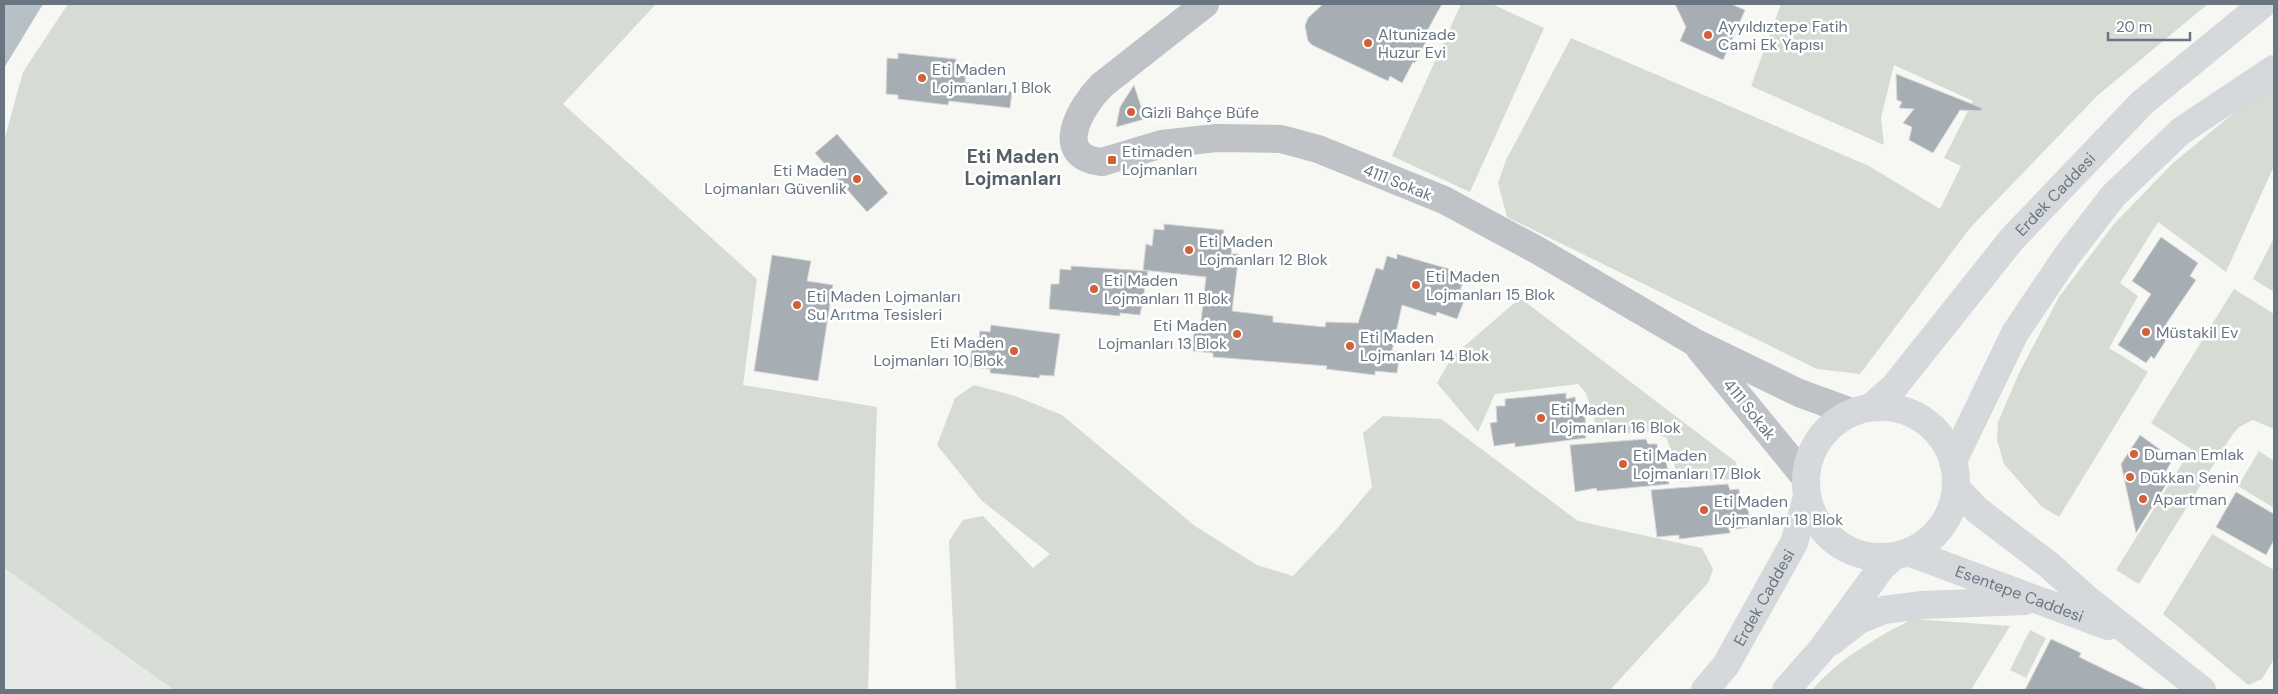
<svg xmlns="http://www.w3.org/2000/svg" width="2278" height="694" font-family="'DM Sans',sans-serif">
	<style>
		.built { fill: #e7e9e7 }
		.green { fill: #d6dbd4 }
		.water { fill: #b7c1c5 }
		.building { fill: #a6adb3; stroke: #d8d8d7 }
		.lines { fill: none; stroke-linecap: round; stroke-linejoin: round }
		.street { stroke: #bfc2c6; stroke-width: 28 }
		.secondary { stroke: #d5d9dc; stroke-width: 28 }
		.primary { stroke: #d5d9dc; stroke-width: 28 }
		.highway { stroke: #d5d9dc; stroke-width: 28 }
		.poi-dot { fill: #d26039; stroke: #fff; stroke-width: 2 }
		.labels { text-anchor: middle; stroke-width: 5; stroke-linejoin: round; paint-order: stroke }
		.poi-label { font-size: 16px; fill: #697682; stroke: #fff; text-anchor: start }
		.street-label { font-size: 16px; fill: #697682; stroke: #fff }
		.quarter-label { font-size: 19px; font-weight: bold; fill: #566068; stroke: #fff }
	</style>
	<rect width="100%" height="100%" fill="#f7f7f4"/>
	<path class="built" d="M4,568L174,690H4Z"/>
	<path class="green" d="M68,4H656L563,104L757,279L743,385L877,407L868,690H174L4,568V141L23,72Z
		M1461,4H1492L1544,28L1470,192L1392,156Z
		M1781,4H2208L2098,95L1970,228L1860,374L1817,369L1507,217L1498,183L1506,160L1571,38L1869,166L1940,209L1961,166L1944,158L1973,101L1894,65L1881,118L1884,145L1751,86Z
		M2274,80V166L2226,272L2158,222L2120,283L2138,296L2109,348L2148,372L2059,517L2042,507L2004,464L1997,440L1998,422L2019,373L2059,297L2114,224L2173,163Z
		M2274,238V292L2253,279Z
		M2234,289L2274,314V429L2253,420L2239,427L2232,435L2139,584L2116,570L2191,449L2151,423Z
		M1520,298L1736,462L1738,479L1679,482L1667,438L1650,432L1599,435L1586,393L1578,384L1495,394L1478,432L1437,383L1452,357Z
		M974,385L1015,396L1062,415L1195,526L1257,565L1293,576L1336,530L1372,487L1363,433L1383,416L1441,419L1578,521L1702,548L1713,569L1708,583L1610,690H956L949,541L963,520L983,516L1033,568L1050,554L982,501L937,445L955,398Z
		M2259,451L2274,461V508L2238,486Z
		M2212,534L2274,570V659L2262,679L2248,685L2163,614Z
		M1913,619L2010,626L1971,690H1812C1840,658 1875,638 1913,619Z
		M2030,630L2046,638L2026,678L2010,670Z"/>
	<path class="water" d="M4,4H43L4,68Z"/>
	<path class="building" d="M1323,4H1442L1427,31L1431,32L1415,63L1413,62L1402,83L1390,76L1388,81L1312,45L1308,41L1305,26L1308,18Z
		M1675,4H1731L1745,10L1723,60L1680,41L1686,27Z
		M898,53L956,59V66L967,67L965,82L1012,92L1010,108L949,101L948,105L898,99V95L886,94L887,58L898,59Z
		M1896,74L1982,108L1981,111L1960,110L1933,153L1909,140L1912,127L1903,123L1914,109L1899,108L1902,102L1897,100Z
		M1134,85L1145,119L1116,127L1120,107Z
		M837,134L888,193L867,212L815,153Z
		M1164,224L1224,230L1223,237L1233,238L1231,254H1239L1232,311L1273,316V322L1325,327L1326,322L1358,323L1376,268L1383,270L1387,256L1397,259V254L1456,271L1454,278L1464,280L1458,295L1465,298L1457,319L1437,312L1436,316L1402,305L1392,351L1400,352L1397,373L1375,371V375L1326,369L1327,366L1213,357V353L1193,351L1194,329L1200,330L1206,277L1143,270L1146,244L1152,246L1154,229L1164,230Z
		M2161,237L2198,263L2190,276L2196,280L2166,324L2170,327L2163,338L2166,340L2154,359L2151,356L2146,363L2118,345L2151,294L2132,281Z
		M772,255L811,261L807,281L833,285L818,381L754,371Z
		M1071,266L1148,271L1140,315L1120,313V316L1049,309L1051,284H1059L1060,269L1071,270Z
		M991,325L1060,334L1054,376L1040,375L1039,378L990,373V369L970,367L972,345L978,346L980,331L990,332Z
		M1566,393V399L1575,397L1577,414L1585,413L1586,438L1515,447V443L1494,446L1490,423L1497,422L1496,406H1505V399Z
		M2140,435L2173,459L2163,476L2169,480L2136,533L2121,464Z
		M1646,439L1648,444H1657L1660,459L1666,458L1669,484L1597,491L1596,488L1575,492L1570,445Z
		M1728,484L1730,490L1739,489L1740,505L1747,504L1751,527L1730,530V533L1679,539V535L1657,537L1651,490Z
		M2236,492L2274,514V540L2266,555L2216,527Z
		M2051,639L2081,653L2079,657L2147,690H2025Z"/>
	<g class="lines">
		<path class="street" d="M1205,4L1102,85C1080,107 1051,157 1102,162L1162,144L1216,138L1281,139L1318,149L1444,200L1537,250L1694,342L1799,393L1851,412
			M1700,349L1805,477"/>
		<g class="secondary">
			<path d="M1956,488L1977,510L2049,565L2087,599L2202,690"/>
			<path id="s1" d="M1908,552L2108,626"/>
			<path d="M1831,642L1859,620L1884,610L1922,605L2025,601"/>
		</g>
		<g class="primary">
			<path id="s2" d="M1705,690L1726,665L1794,543L1807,497"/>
			<path d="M1786,690L1822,649L1881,568L1894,556"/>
		</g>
		<g class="highway">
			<circle cx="1881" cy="482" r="75"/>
			<path id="s3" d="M1871,407L1894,387L2012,239L2142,103L2263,4"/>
			<path d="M1953,461L2015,333L2066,257L2113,196L2181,131L2274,69"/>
		</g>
	</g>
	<g class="poi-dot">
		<circle cx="1708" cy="35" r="5"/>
		<circle cx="1368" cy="43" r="5"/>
		<circle cx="922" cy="78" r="5"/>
		<circle cx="1131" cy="112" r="5"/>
		<rect x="1107" y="155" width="10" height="10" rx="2.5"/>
		<circle cx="857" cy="179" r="5"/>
		<circle cx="1189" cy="250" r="5"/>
		<circle cx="1416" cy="285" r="5"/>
		<circle cx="1094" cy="289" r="5"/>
		<circle cx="797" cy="305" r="5"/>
		<circle cx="2146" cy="332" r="5"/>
		<circle cx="1237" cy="334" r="5"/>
		<circle cx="1350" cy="346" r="5"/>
		<circle cx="1014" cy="351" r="5"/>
		<circle cx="1541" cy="418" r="5"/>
		<circle cx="2134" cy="454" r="5"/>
		<circle cx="1623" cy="464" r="5"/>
		<circle cx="2130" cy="477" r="5"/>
		<circle cx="2143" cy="499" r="5"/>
		<circle cx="1704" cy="510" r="5"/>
	</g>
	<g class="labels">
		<g class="poi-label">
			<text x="1718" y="32">Ayyıldıztepe Fatih<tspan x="1718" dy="18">Cami Ek Yapısı</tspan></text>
			<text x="1378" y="40">Altunizade<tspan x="1378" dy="18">Huzur Evi</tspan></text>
			<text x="932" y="75">Eti Maden<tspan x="932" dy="18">Lojmanları 1 Blok</tspan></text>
			<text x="1141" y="118">Gizli Bahçe Büfe</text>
			<text x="1122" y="157">Etimaden<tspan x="1122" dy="18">Lojmanları</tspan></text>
			<text x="847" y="176" text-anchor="end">Eti Maden<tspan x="847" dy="18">Lojmanları Güvenlik</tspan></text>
			<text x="1199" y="247">Eti Maden<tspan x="1199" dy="18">Lojmanları 12 Blok</tspan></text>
			<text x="1426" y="282">Eti Maden<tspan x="1426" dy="18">Lojmanları 15 Blok</tspan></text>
			<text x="1104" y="286">Eti Maden<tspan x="1104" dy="18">Lojmanları 11 Blok</tspan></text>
			<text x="807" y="302">Eti Maden Lojmanları<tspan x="807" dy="18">Su Arıtma Tesisleri</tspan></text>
			<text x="1227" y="331" text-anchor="end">Eti Maden<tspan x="1227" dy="18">Lojmanları 13 Blok</tspan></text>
			<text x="2156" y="338">Müstakil Ev</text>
			<text x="1360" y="343">Eti Maden<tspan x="1360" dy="18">Lojmanları 14 Blok</tspan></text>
			<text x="1004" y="348" text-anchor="end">Eti Maden<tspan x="1004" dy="18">Lojmanları 10 Blok</tspan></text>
			<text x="1551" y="415">Eti Maden<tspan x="1551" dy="18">Lojmanları 16 Blok</tspan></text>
			<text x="2144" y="460">Duman Emlak</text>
			<text x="1633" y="461">Eti Maden<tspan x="1633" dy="18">Lojmanları 17 Blok</tspan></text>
			<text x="2140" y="483">Dükkan Senin</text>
			<text x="2153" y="505">Apartman</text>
			<text x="1714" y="507">Eti Maden<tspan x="1714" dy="18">Lojmanları 18 Blok</tspan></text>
		</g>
		<g class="street-label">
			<text transform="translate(1398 182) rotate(22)" y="6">4111 Sokak</text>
			<text dy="6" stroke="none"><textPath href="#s3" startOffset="282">Erdek Caddesi</textPath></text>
			<text transform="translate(1750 409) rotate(51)" y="6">4111 Sokak</text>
			<text dy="6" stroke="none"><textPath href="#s1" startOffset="119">Esentepe Caddesi</textPath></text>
			<text dy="6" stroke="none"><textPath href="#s2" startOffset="110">Erdek Caddesi</textPath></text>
		</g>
		<g class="quarter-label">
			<text x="1013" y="163">Eti Maden<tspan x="1013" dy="22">Lojmanları</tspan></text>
		</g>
	</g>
	<rect width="2278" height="694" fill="none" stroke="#697682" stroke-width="10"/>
	<path d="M2108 32v8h82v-8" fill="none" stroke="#697682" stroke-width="2.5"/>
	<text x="2116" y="32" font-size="15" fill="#697682" stroke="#ffffff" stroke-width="4" paint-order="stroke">20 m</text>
</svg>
